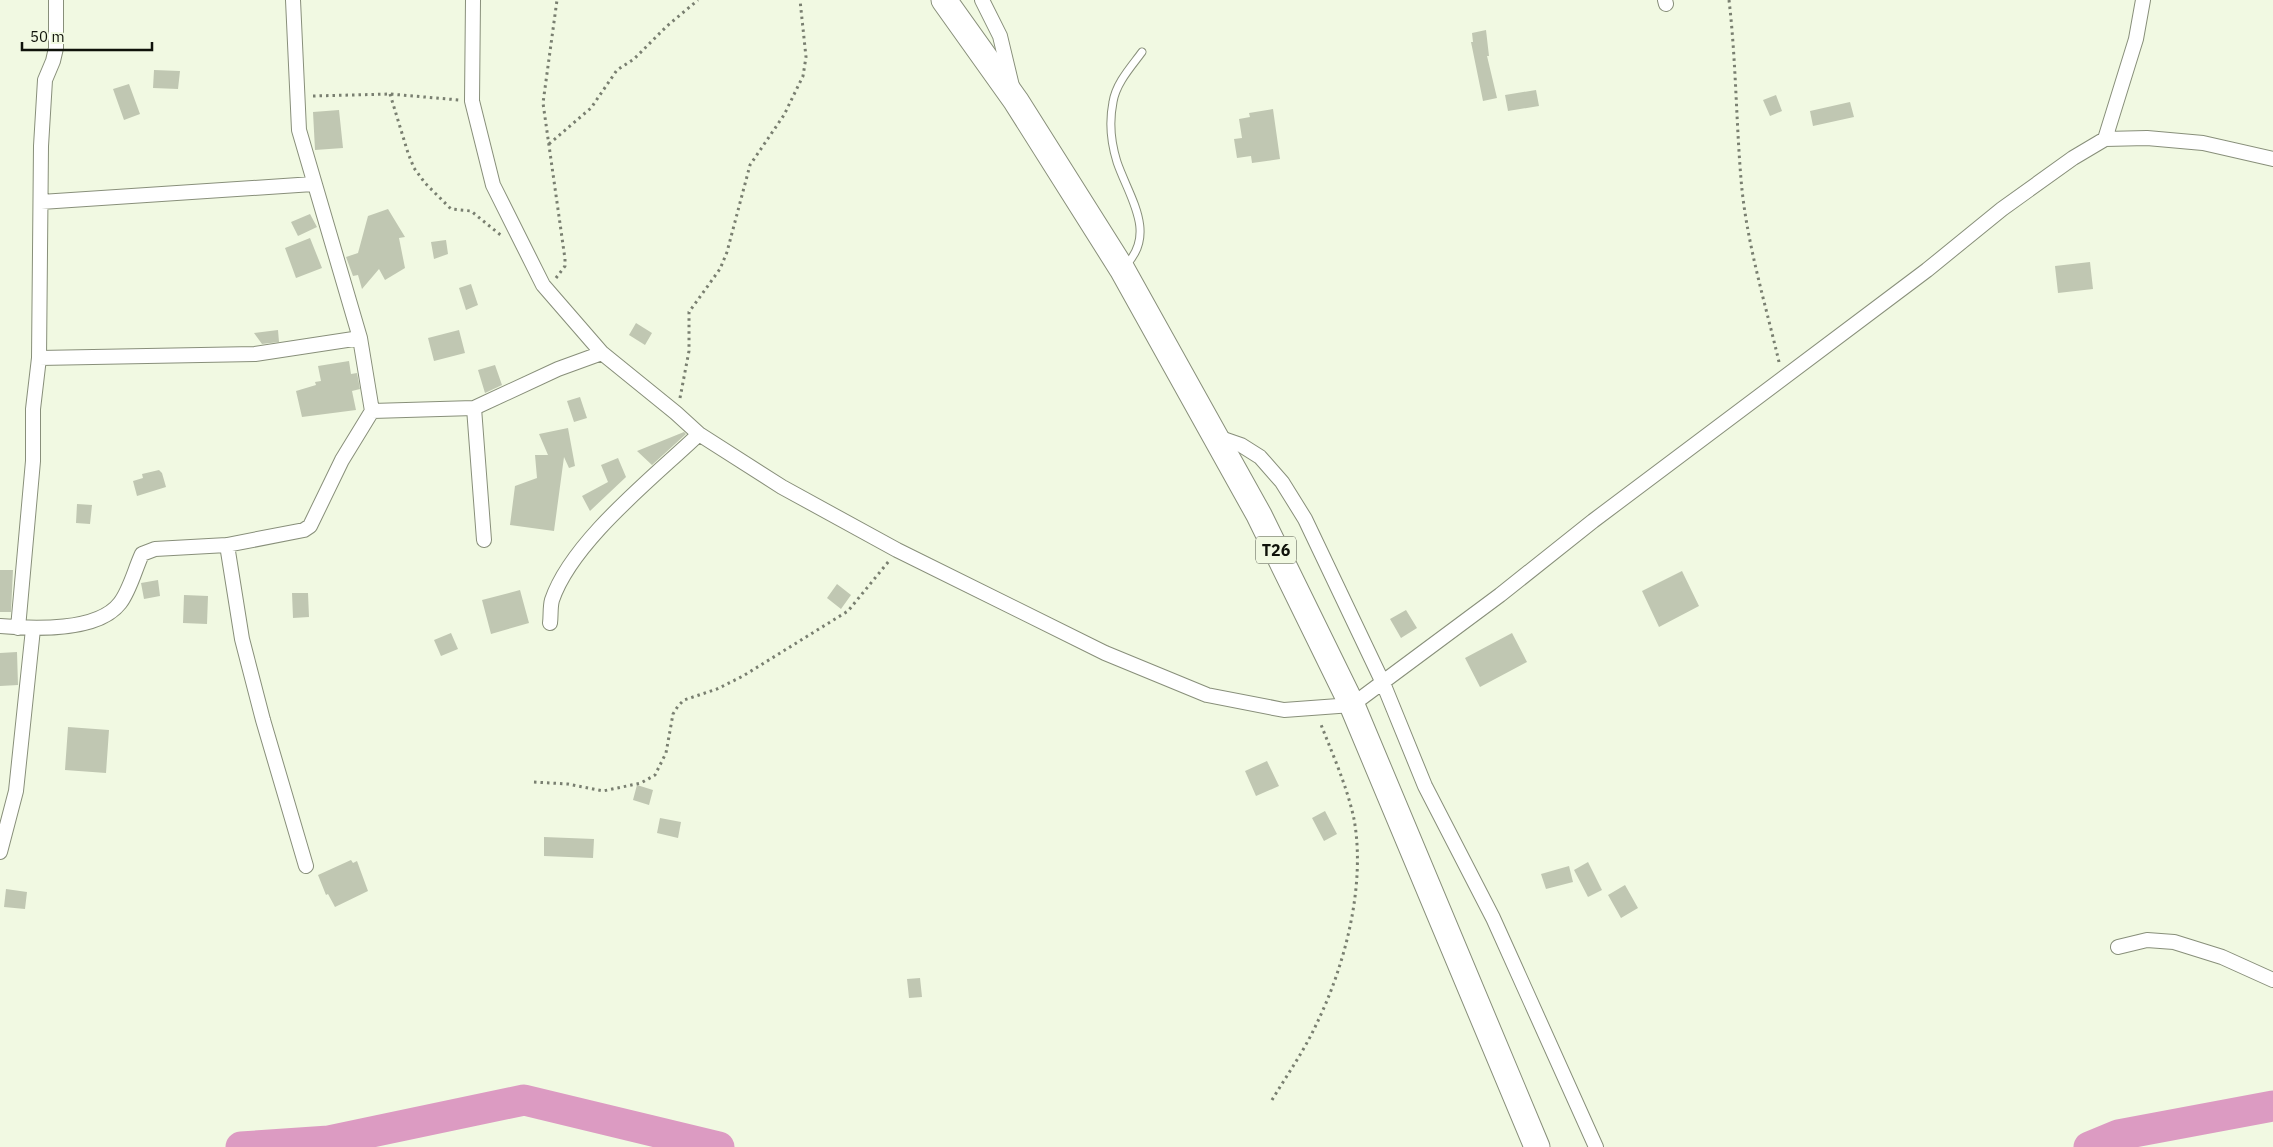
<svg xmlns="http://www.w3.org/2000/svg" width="2273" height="1147" font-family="'IBM Plex Sans',sans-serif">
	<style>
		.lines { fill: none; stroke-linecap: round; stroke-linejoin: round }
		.river { stroke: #dc9bc2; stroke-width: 31 }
		.building { fill: #c0c7b2 }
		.lane-casing { stroke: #888f7a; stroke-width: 9 }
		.street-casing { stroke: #888f7a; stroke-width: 16 }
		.highway-casing { stroke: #888f7a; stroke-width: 27 }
		.path { stroke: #797f70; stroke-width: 3; stroke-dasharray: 2.5 4; stroke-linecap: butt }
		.lane { stroke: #fff; stroke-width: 7 }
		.street { stroke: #fff; stroke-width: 14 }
		.highway { stroke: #fff; stroke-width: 25 }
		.labels { text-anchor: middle; stroke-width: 4; stroke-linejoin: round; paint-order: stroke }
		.shield { fill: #f1f9e2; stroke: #53574b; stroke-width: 1 }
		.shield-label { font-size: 16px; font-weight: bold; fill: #0f120a }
	</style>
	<rect width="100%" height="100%" fill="#f1f9e2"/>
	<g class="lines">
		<path class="river" d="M241,1147L329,1141L524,1100L719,1147
			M2089,1147L2118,1135L2273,1106"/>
	</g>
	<path class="building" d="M1486,30L1489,56H1487L1497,98L1483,101L1471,42H1473L1472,33Z
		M154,70L180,71L178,89L153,88Z
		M129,84L140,114L124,120L113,89Z
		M1536,90L1539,106L1508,111L1505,95Z
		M1776,95L1782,111L1770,116L1763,100Z
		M1850,102L1854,117L1813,126L1810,111Z
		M1273,109L1280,159L1252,163L1251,156L1237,158L1234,139L1242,138L1239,119L1250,117L1249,113Z
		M339,110L343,148L315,150L313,112Z
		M388,209L405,237L399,238L405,268L385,280L379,269L362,289L358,275L353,276L346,257L358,253L368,216Z
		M310,214L317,227L298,236L291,222Z
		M310,238L322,268L296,278L285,248Z
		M446,240L448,254L434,259L431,242Z
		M2090,262L2093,289L2058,293L2055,266Z
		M471,284L478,305L466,310L459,288Z
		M636,323L652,333L645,345L629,335Z
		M278,330L279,342L262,344L254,333Z
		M459,330L465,353L434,361L428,338Z
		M349,361L351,374L357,373L360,389L352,391L356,410L302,417L296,391L316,385L315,382L321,381L318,366Z
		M495,365L502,385L485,393L478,370Z
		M580,397L587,418L574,422L567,401Z
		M568,428L575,466L569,468L564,457L554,531L510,525L515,486L537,478L535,455H548L539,434Z
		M684,432L686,434L652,465L637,451Z
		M618,458L626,477L590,511L582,496L608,482L601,465Z
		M159,470L162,473L166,487L137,496L133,481L143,478L142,474Z
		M77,504L92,505L90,524L76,523Z
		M0,570H13L11,612H0Z
		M1682,571L1699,606L1659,627L1642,591Z
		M158,580L160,596L144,599L141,583Z
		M837,584L851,595L841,609L827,598Z
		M520,590L529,623L491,634L482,600Z
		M292,593H308L309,617L293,618Z
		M184,595L208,596L207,624L183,623Z
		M1406,610L1417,628L1401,638L1390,619Z
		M451,633L458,649L441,656L434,640Z
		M1512,633L1527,662L1480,687L1465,658Z
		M17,652L18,685L0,686V653Z
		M68,727L109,730L106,773L65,770Z
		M1267,761L1279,786L1256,796L1245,771Z
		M637,785L653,790L649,805L633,800Z
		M1325,811L1337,834L1324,841L1312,818Z
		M660,818L681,822L678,838L657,833Z
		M544,837L594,839L593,858L544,856Z
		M351,860L353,863L357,861L368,891L335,907L328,894L326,895L318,875Z
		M1588,862L1602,890L1588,897L1574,870Z
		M1569,866L1573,882L1546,889L1541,874Z
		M1625,885L1638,908L1621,918L1608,895Z
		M6,889L27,892L25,909L4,907Z
		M920,978L922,997L909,998L907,979Z"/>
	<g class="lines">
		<g class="lane-casing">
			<path id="lane" d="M1126,265C1157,233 1129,197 1117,162C1111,143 1109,122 1113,102C1116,83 1131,67 1142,52"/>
		</g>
		<g class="street-casing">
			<path id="street" d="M473,0L472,101L493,185L543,285L602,353
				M982,0L1000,36L1012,86
				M1665,0L1666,4
				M2105,139L2136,39L2143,0
				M41,202L313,184
				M39,358L255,354L360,338
				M474,408L484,540
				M372,411L474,408L558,369L602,353L676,413L699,434L782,487L897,550L1105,653L1207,695L1284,710L1352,705L1500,595L1593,521L1927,270L2002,209L2073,158L2105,139L2147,138L2203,143L2273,159
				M1215,436L1241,445L1260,457L1282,482L1305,519L1383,683L1425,786L1493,918L1596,1147
				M227,545L242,639L263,720L306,866
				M550,623C551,616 550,607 552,600C572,541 654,477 699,434
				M0,626C32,629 98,632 120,603C130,590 135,569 142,554L155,549L227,545L304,530L310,526L342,460L372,411L360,338L299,130L293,0
				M18,628L33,461V409L39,358L41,146L45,80L53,61L56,48V0
				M0,852L16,791L33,629
				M2118,947L2147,940L2174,942L2222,957L2273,980"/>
		</g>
		<g class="highway-casing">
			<path id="highway" d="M944,0L1016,101L1122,269L1259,515L1352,705L1537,1147"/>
		</g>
		<path class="path" d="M1729,0C1736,60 1736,119 1741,179C1746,241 1765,302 1779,362
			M390,94L408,153L414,168L425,183L451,209L471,211L503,237
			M313,96L390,94L459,100
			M549,144L591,108L617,70L634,59L667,26L698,0
			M556,278L565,266V259L543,103L557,0
			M680,398L689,351V312L720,269L727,252L750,165L784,115L803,76L806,57L800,0
			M534,782L568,784L603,791L641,783L655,775L666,753L673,714L678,706L684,700L717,689L743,676L848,611L889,561
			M1272,1100C1287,1075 1304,1051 1316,1025C1345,966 1366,885 1354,819C1347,786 1332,753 1320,722"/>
		<use href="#lane" class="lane"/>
		<use href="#street" class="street"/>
		<use href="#highway" class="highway"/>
	</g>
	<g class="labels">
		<rect class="shield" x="1256" y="536.5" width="40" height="27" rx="4"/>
		<g class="shield-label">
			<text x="1276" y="556">T26</text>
		</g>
	</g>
	<path d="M22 42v8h130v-8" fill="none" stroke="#0f120a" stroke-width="2.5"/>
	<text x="30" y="42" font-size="15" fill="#0f120a" stroke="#f1f9e2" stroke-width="4" paint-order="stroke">50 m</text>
</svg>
